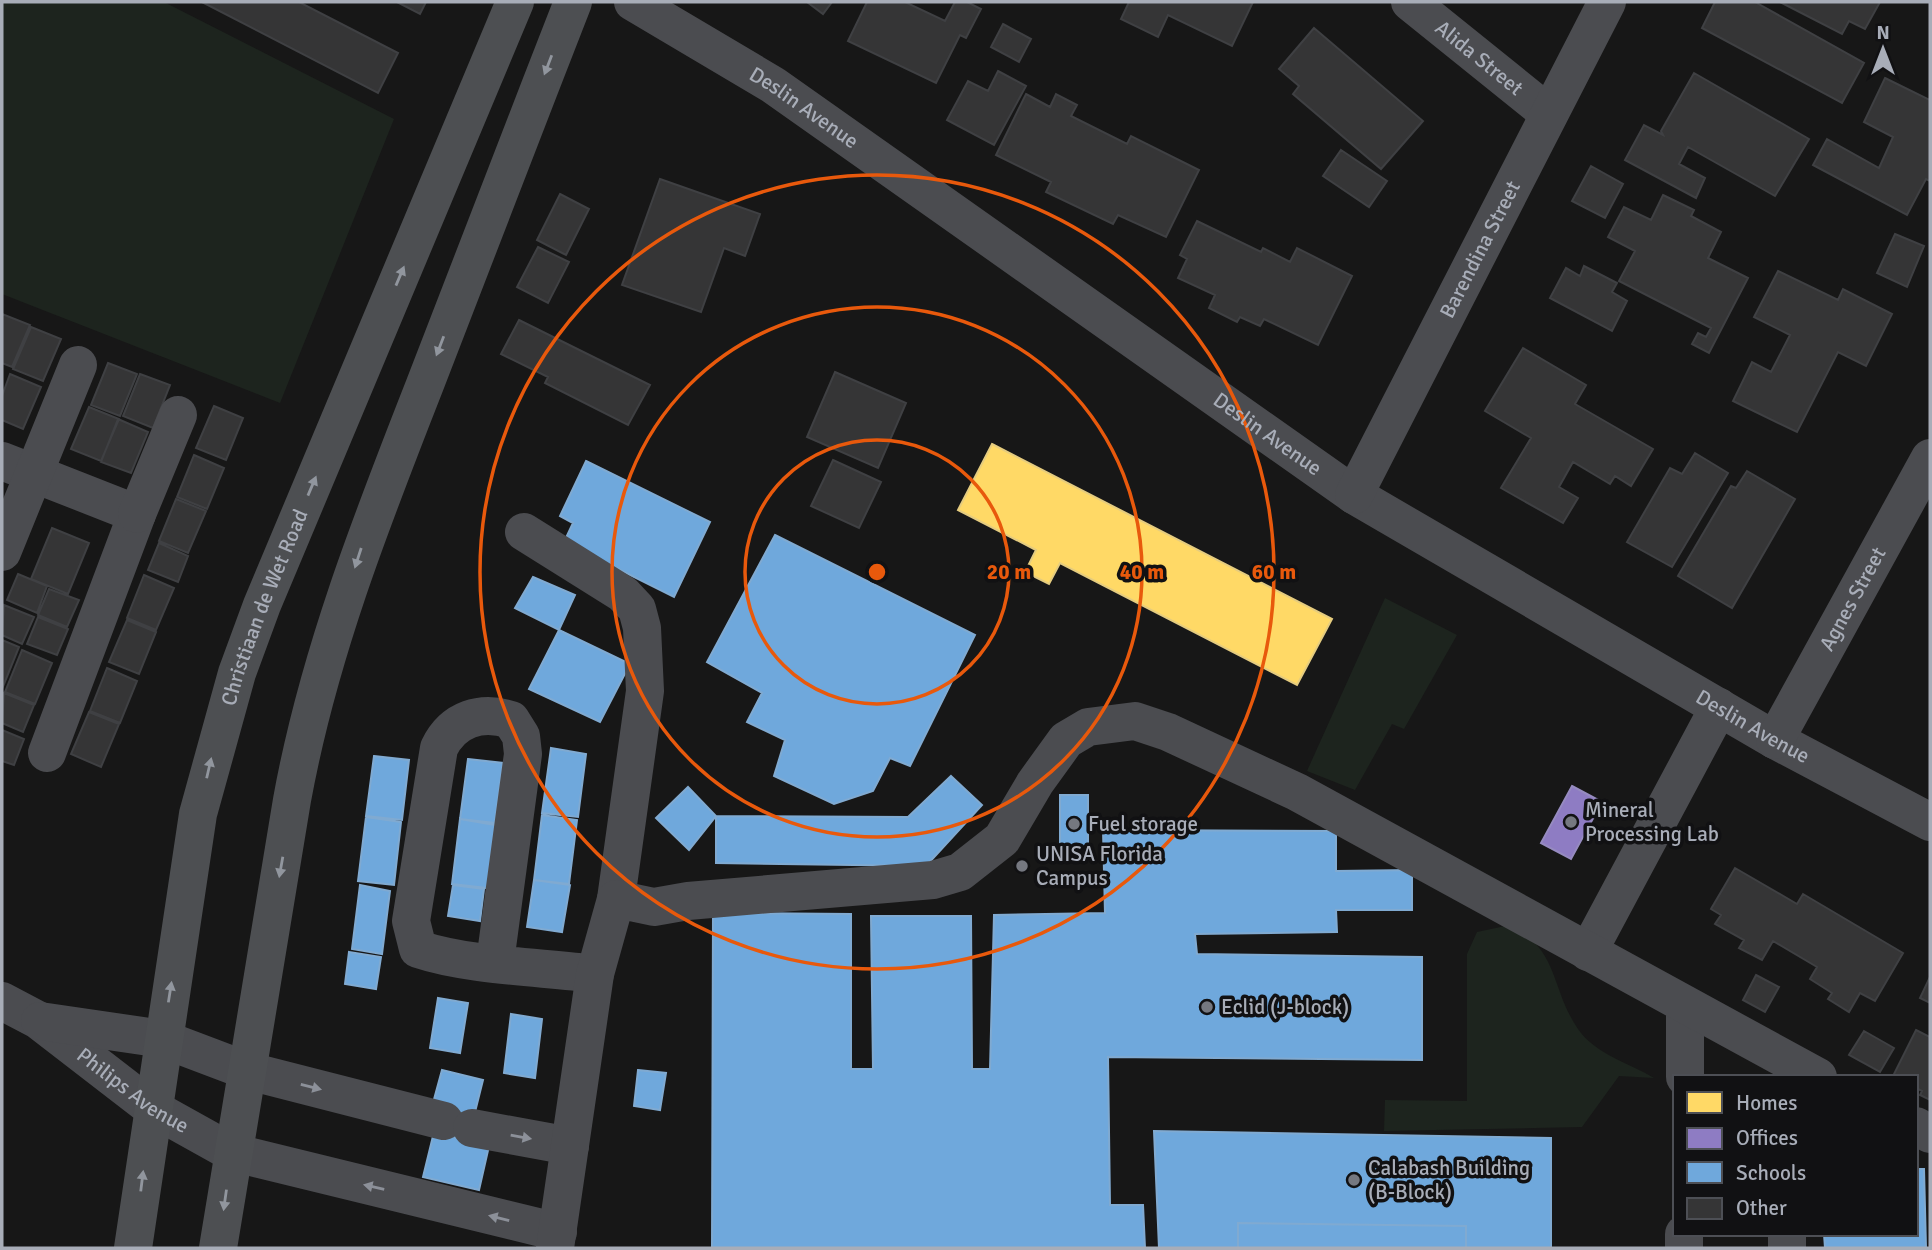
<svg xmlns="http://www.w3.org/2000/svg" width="1932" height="1250" font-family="Signika,sans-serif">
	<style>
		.green { fill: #1d241e }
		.homes { fill: #ffd966; stroke: #e5cc7f; stroke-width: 2 }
		.offices { fill: #8e7cc3; stroke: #968bc0; stroke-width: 2 }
		.schools { fill: #6fa8dc; stroke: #80aad1; stroke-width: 2 }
		.building { fill: #353536; stroke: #3f4043; stroke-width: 2 }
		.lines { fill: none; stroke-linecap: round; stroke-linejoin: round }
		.minor { stroke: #4b4c50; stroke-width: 38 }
		.major { stroke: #4d4f52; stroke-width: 38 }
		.oneway { fill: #91969e }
		.oneway2 { fill: #8c9099 }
		.ring { fill: none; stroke: #e8590c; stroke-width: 3.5 }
		.poi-dot { fill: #757880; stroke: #111113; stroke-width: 2.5 }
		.labels { text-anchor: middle; stroke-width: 7; stroke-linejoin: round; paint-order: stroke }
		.street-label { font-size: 21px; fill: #a8adb8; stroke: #111113 }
		.poi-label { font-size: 21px; fill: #a8adb8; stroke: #111113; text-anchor: start }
		.centre { fill: #e8590c; stroke: #111113; stroke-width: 3.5 }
		.ring-label { font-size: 21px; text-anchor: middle; font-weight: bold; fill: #e8590c; stroke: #111113; stroke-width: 7; stroke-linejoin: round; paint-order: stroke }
	</style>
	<rect width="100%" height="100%" fill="#171717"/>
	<path class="green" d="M2,2H164L394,119L280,403L2,294Z
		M1385,598L1457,635L1404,729L1392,724L1355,790L1307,771Z
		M1510,925C1560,950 1550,988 1578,1029C1595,1054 1629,1063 1654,1078L1619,1076L1582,1127L1384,1131L1385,1100L1467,1101V954L1477,932Z"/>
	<path class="homes" d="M992,444L1332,619L1297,685L1060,563L1049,584L1025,572L1036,550L958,510Z"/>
	<path class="offices" d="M1572,786L1602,802L1571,859L1541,843Z"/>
	<path class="schools" d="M586,461L710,522L674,597L564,542L573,523L560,516Z
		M775,535L975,635L910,766L890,758L873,791L834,804L774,776L785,740L747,722L762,693L707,662Z
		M533,577L575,595L559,630L515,608Z
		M559,630L630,664L600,722L529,689Z
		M551,748L586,754L578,817L542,813Z
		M374,756L409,760L402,820L366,816Z
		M468,759L503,763L495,823L460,819Z
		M951,776L982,805L926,866L716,863V816L908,817Z
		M688,787L716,816L689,850L656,818Z
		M1060,795H1088V852H1060Z
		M542,815L577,820L569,884L534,880Z
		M366,817L401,822L394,885L358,881Z
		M460,819L495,825L487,888L452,884Z
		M1103,830L1336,831V871L1412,870V910H1336L1337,932L1195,934L1197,954L1422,957V1060L1108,1057L1110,1205H1143L1145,1248H712L713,913L851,914V1069H873L871,916H971L972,1069H990L994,915L1105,913Z
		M534,880L570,885L562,932L527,927Z
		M360,885L390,891L382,954L352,949Z
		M453,885L484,889L480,921L448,916Z
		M349,952L381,957L376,989L345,984Z
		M438,998L468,1003L460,1053L430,1048Z
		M511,1014L542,1019L535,1078L504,1073Z
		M442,1070L483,1080L468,1140L440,1133L433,1103Z
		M638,1070L666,1073L660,1110L634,1106Z
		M1154,1131L1551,1138V1248H1466V1226L1238,1223V1248H1159Z
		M434,1132L489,1146L479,1190L423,1177Z
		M1916,1169H1924L1926,1248H1825L1824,1234H1916Z
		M1238,1223L1466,1226V1248H1238Z"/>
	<path class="building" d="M202,2H299L398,53L378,93Z
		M397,2H426L420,14Z
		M807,2H832L823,14Z
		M867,2H905L945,21L955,2H967L981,9L966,38L960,35L936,83L848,41Z
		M1129,2H1253L1232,46L1168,15L1158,37L1121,19Z
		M1715,2H1755L1864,63L1842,103L1702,28Z
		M1780,2H1880L1865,29L1849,21L1842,34Z
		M1003,24L1031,39L1019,62L991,47Z
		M1314,28L1423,121L1381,169L1293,94L1299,86L1279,69Z
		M998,71L1026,86L994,145L947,120L968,81L988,91Z
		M1694,73L1809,139L1775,196L1688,147L1679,164L1705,178L1696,198L1625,160L1644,125L1663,135L1661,131Z
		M1885,78L1930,100V181L1926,179L1907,215L1813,165L1827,139L1879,168L1893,137L1864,122Z
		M1026,94L1050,107L1056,94L1077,105L1071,116L1127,144L1131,136L1199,170L1166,237L1118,215L1113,224L1046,192L1051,182L996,155Z
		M1341,150L1387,181L1369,207L1323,176Z
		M1591,166L1623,184L1605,218L1572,201Z
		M660,179L760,214L745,256L724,248L701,312L622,285Z
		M560,194L589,209L566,255L537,240Z
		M1663,195L1694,210L1691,216L1721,232L1708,258L1748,278L1709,353L1692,344L1698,333L1706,337L1711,328L1619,281L1635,251L1608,237L1624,207L1651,220Z
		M1197,221L1261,252L1263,248L1290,262L1297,248L1352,276L1318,345L1264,319L1260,326L1240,317L1237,322L1209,308L1215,295L1178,278L1187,259L1180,255Z
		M1895,234L1924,246L1907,287L1877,273Z
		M538,247L569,262L548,303L517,287Z
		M1584,266L1617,283L1612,292L1627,301L1612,331L1550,298L1566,268L1580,276Z
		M1778,271L1838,300L1843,289L1892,314L1866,366L1838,352L1797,432L1733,401L1752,362L1771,372L1790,335L1754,317Z
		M2,314L30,325L12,367L2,363Z
		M519,320L650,385L628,425L545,383L548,377L501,354Z
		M31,327L61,339L43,381L13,369Z
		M1523,348L1586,385L1575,404L1653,449L1631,486L1615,476L1610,484L1573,462L1559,487L1578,498L1563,523L1501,488L1531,438L1485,411Z
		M108,363L137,374L120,416L91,405Z
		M835,372L906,403L878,468L807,437Z
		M10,374L41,387L23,429L2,420V396Z
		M140,374L170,385L153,428L123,416Z
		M214,406L243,418L226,460L196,448Z
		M89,407L119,419L101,461L71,449Z
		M118,419L148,432L131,473L101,462Z
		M1695,453L1728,473L1672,567L1627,542L1670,468L1682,474Z
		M194,455L224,468L207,509L177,497Z
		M833,460L881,482L859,528L811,506Z
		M1747,471L1795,499L1732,608L1678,576L1731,486L1736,488Z
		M176,499L206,511L188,553L159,541Z
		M52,528L89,543L68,594L31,579Z
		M159,543L188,556L178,582L148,570Z
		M18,574L47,586L37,613L7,600Z
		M144,575L174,588L156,630L127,618Z
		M49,589L79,600L67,627L38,615Z
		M4,605L34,617L22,644L2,635Z
		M38,617L68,629L57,655L27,644Z
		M127,620L156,632L139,674L109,662Z
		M2,640L19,647L2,689Z
		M22,650L52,663L35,704L5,692Z
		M107,668L137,681L120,723L90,711Z
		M4,693L34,705L23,732L2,723Z
		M89,712L119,724L101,767L71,754Z
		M2,730L24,739L14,765L2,761Z
		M1735,868L1797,904L1803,894L1903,953L1875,1001L1860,993L1849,1012L1828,999L1832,993L1810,979L1817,967L1773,941L1762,960L1739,948L1744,940L1715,924L1721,915L1711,909Z
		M1756,975L1779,987L1765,1012L1743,1000Z
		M1930,977V1003L1920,998Z
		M1916,1030L1930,1037V1100L1920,1095L1922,1091L1916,1088V1077L1893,1076Z
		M1864,1031L1894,1048L1880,1072L1849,1055Z"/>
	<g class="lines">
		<g class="minor">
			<path id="s1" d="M633,2L773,85L1354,495L1775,740L1930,822"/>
			<path id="s2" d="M1410,2L1549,114"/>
			<path d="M2,461L137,514L47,753"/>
			<path id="s3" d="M1354,495L1607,2"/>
			<path d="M137,514L178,415"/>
			<path d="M524,532L623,594L637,609L642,628L645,691L616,899"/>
			<path d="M2,552L78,365"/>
			<path id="s4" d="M1775,740L1930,458"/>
			<path d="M1588,952L1719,707"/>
			<path d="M495,962L523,754L521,736L511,720C481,710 453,719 439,748L411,921L418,949C469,966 541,967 595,974"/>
			<path id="s5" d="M2,1001L38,1020L152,1108L231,1152L558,1232"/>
			<path d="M40,1021L163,1039L245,1070L444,1121"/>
			<path d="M1685,1077V1005"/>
			<path d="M1916,1126L1930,1134"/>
			<path d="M472,1128L570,1146"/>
			<path d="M1787,1234V1248"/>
			<path d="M555,1248L595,974L616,899L654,907L688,901L933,880L960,872L1002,839L1035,783L1066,740L1088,727L1135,721L1168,732L1297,792L1818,1077"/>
			<path d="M1684,1248V1234"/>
		</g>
		<g class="major">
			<path id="s6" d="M133,1248L198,814L237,673L262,605L515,2"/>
			<path d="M218,1248L292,800C318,657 371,522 424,387C474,258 523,130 573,2"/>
		</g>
	</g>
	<defs><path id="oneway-solid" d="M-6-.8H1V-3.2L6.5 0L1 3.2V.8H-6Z" transform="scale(1.75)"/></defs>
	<g class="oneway">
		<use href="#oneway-solid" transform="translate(548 65) rotate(111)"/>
		<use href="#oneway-solid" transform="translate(400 276) rotate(-67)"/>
		<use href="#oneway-solid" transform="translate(440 346) rotate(111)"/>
		<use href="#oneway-solid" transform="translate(312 486) rotate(-67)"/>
		<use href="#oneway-solid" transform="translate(358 558) rotate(108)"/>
		<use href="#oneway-solid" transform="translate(209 768) rotate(-77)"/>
		<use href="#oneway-solid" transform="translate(281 867) rotate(100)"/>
		<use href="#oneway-solid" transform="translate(170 992) rotate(-81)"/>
		<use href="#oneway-solid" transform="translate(142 1181) rotate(-83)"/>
		<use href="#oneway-solid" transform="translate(225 1200) rotate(98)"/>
	</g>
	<g class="oneway2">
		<use href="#oneway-solid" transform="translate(311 1087) rotate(14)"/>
		<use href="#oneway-solid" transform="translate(521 1137) rotate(10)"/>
		<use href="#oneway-solid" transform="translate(374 1187) rotate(-167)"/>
		<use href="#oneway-solid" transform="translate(499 1218) rotate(-166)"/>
	</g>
	<g class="ring">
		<circle cx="877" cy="572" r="132"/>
		<circle cx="877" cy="572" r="265"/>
		<circle cx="877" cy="572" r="397"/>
	</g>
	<g class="poi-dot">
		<circle cx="1571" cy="822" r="7"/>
		<circle cx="1074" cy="824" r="7"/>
		<circle cx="1022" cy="866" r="7"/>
		<circle cx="1207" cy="1007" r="7"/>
		<circle cx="1354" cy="1180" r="7"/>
	</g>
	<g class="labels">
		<g class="street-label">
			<text dy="7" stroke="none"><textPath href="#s2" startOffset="89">Alida Street</textPath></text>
			<text dy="7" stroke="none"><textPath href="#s1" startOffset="201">Deslin Avenue</textPath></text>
			<text dy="7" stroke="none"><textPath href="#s3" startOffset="276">Barendina Street</textPath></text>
			<text dy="7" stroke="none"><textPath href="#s1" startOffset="768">Deslin Avenue</textPath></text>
			<text dy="7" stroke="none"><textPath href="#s4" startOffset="161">Agnes Street</textPath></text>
			<text dy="7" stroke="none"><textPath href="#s6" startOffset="656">Christiaan de Wet Road</textPath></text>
			<text dy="7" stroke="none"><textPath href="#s1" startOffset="1335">Deslin Avenue</textPath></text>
			<text dy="7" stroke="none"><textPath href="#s5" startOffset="159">Philips Avenue</textPath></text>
		</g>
		<g class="poi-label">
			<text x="1585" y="817">Mineral<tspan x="1585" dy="24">Processing Lab</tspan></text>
			<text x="1088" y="831">Fuel storage</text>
			<text x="1036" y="861">UNISA Florida<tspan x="1036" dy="24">Campus</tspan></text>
			<text x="1221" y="1014">Eclid (J-block)</text>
			<text x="1368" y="1175">Calabash Building<tspan x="1368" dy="24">(B-Block)</tspan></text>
		</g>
	</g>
	<circle cx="877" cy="572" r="10" class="centre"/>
	<g class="ring-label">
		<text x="1009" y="579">20 m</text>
		<text x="1142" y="579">40 m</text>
		<text x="1274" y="579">60 m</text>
	</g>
	<rect width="1932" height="1250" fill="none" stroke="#a8adb8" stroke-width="7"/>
	<rect x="1673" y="1075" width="245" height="161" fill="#111113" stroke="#4d4f55" stroke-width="2"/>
	<rect x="1687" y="1092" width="35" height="21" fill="#ffd966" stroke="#4d4f55" stroke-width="2"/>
	<text x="1736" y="1110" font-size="21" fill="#a8adb8">Homes</text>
	<rect x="1687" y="1128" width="35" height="21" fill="#8e7cc3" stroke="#4d4f55" stroke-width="2"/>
	<text x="1736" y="1145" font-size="21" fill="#a8adb8">Offices</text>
	<rect x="1687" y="1162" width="35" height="21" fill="#6fa8dc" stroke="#4d4f55" stroke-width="2"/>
	<text x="1736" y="1180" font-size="21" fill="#a8adb8">Schools</text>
	<rect x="1687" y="1198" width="35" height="21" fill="#353536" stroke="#4d4f55" stroke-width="2"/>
	<text x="1736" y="1215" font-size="21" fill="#a8adb8">Other</text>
	<g transform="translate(1883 49)" stroke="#111113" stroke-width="5" paint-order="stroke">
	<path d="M0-5L12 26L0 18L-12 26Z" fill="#a8adb8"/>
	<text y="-10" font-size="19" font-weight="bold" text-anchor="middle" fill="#a8adb8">N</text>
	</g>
</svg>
